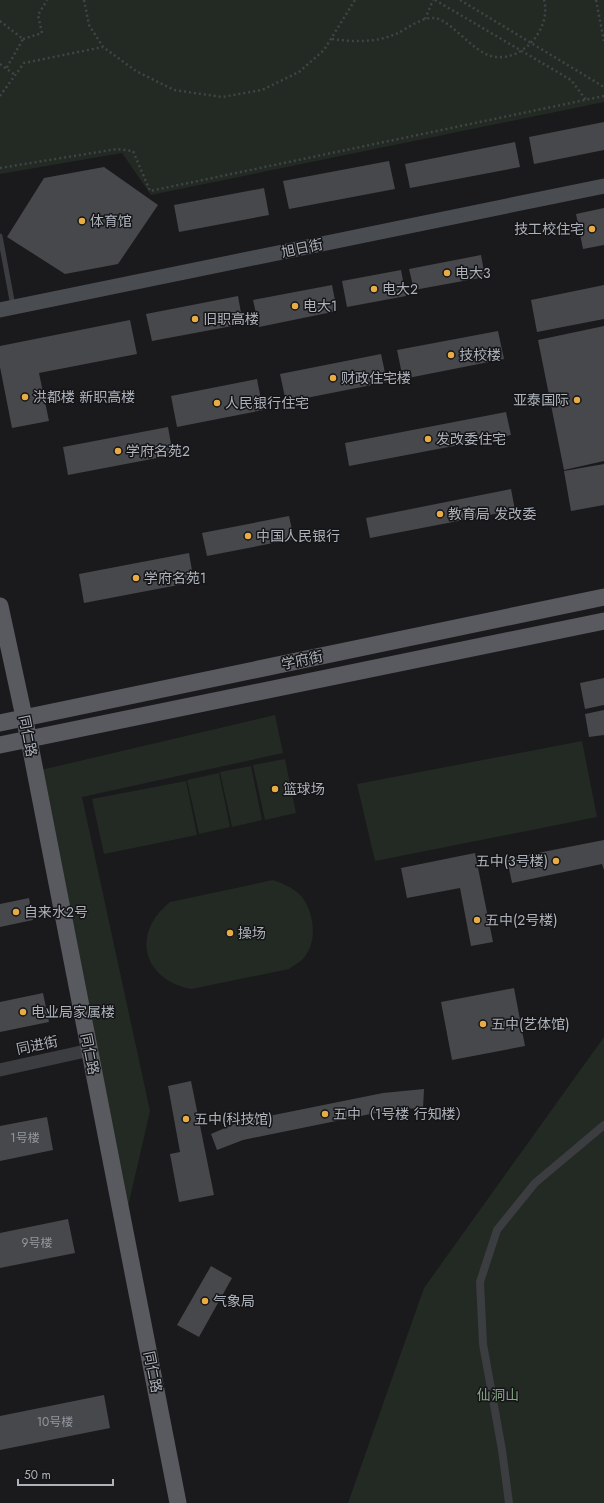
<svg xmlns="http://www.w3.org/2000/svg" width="604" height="1503" font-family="Jost,'Noto Sans SC',sans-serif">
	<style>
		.green { fill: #222a23 }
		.building { fill: #47484c }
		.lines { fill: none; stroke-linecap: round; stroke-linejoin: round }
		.path { stroke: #414448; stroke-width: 2.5; stroke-dasharray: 2 3; stroke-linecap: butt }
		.service { stroke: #3b3d41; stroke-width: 5 }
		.pedestrian { stroke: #3b3d41; stroke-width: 8 }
		.tertiary { stroke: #3b3d41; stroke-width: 13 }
		.secondary { stroke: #494c51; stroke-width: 15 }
		.primary { stroke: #585a60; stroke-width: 17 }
		.poi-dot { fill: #e9ac45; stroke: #151517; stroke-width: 1.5 }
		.labels { text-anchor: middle; stroke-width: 3; stroke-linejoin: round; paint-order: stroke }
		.number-label { font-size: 12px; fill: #94989f }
		.poi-label { font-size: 14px; fill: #adb2bb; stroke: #151517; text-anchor: start }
		.street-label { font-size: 14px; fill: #adb2bb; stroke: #151517 }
		.park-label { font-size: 14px; fill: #86a586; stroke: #151517 }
	</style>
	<rect width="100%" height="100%" fill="#1a1a1c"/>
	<path class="green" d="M0,0H604V102L151,195L122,153L0,174Z
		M275,715L283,753L82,797L150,1111L127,1211L41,770Z
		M582,741L597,817L375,861L357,784Z
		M285,759L296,813L265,820L253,765Z
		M251,766L262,820L232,827L220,772Z
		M219,773L230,827L199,834L187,780Z
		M186,781L197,835L104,854L92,799Z
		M273,880C284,884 294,888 302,897C315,914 318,944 302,960C298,963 293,966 289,969L191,989C142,979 131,933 170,902Z
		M604,1037V1503H348L424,1288Z"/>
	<path class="building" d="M604,122V150L534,164L529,137Z
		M515,142L520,167L410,188L405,164Z
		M389,161L395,189L289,209L283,181Z
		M104,167L158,205L118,264L65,274L7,237L44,178Z
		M264,188L269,215L179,232L174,205Z
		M604,208V245L583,249L576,214Z
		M481,255L485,277L414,290L409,269Z
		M401,270L406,296L347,307L342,281Z
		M332,285L337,311L259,327L253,300Z
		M604,285V319L537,332L531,300Z
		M238,296L243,324L152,341L146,314Z
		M130,320L137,354L39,373L49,421L12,428L0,367V346Z
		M604,326V461L564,470L538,340Z
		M498,331L504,359L403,379L397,350Z
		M381,354L387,382L286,402L280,374Z
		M257,379L263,410L177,427L171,396Z
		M506,412L511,435L349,466L345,443Z
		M168,427L173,455L68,475L63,447Z
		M604,464V505L571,511L564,471Z
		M511,489L515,510L370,538L366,518Z
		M289,516L294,539L207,556L202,533Z
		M189,553L194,582L84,603L79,574Z
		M604,678V705L585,709L580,683Z
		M604,710V735L589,737L585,714Z
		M604,840V870L602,864L512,883L507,859Z
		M475,853L493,942L471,946L460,888L407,898L401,868Z
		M29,898L33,920L0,927V904Z
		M514,988L525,1046L452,1060L441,1002Z
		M43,993L49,1022L0,1032V1002Z
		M191,1081L214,1195L179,1202L170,1154L180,1152L168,1086Z
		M424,1089L423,1109L400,1108L243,1140L217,1150L211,1134L239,1122L383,1093Z
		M47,1117L53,1150L0,1161V1126Z
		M68,1219L75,1253L0,1268V1233Z
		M211,1266L232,1278L199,1337L177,1325Z
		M104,1395L110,1428L0,1450V1416Z"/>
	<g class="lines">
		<path class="path" d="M84,0L89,25L103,47L136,71L174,90L222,97L262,90L299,72L324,50L355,0
			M435,0L571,80L586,100
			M460,0L604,87
			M596,0L604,41
			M425,19L433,0
			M0,21L23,39L6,69
			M23,39L42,33L38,15L47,0
			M332,39C354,42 377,43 398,33C408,28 422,17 434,18C450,19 472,51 491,56C522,64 552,28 544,0
			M0,64L15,75
			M0,96L24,63L103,47
			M0,168L117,149L133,151L150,191L604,96"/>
		<path class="service" d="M0,236L13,306"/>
		<path class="pedestrian" d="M509,1503L502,1450L483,1344L480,1282L497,1230L535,1183L604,1125"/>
		<path class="tertiary" d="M0,1070L81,1052"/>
		<path class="secondary" d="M0,310L604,186"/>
		<path class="primary" d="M0,606L29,740L178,1503
			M0,723L604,597
			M0,745L604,621"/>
	</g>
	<g class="poi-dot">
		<circle cx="82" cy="221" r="4"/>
		<circle cx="592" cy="229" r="4"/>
		<circle cx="447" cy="273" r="4"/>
		<circle cx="374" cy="289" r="4"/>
		<circle cx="295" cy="306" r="4"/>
		<circle cx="195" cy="319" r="4"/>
		<circle cx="451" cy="355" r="4"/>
		<circle cx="333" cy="378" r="4"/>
		<circle cx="25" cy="397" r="4"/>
		<circle cx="577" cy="400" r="4"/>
		<circle cx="217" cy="403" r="4"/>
		<circle cx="428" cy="439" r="4"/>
		<circle cx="118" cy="451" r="4"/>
		<circle cx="440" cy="514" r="4"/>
		<circle cx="248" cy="536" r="4"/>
		<circle cx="136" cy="578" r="4"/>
		<circle cx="275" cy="789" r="4"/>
		<circle cx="556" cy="861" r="4"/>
		<circle cx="16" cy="912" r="4"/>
		<circle cx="477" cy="920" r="4"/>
		<circle cx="230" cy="933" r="4"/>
		<circle cx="23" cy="1012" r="4"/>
		<circle cx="483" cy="1024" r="4"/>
		<circle cx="325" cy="1114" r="4"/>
		<circle cx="186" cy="1119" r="4"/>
		<circle cx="205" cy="1301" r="4"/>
	</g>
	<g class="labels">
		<g class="number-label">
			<text x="25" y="1142">1号楼</text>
			<text x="37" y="1247">9号楼</text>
			<text x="55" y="1426">10号楼</text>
		</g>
		<g class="poi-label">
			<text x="90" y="226">体育馆</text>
			<text x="584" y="234" text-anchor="end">技工校住宅</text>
			<text x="455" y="278">电大3</text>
			<text x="382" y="294">电大2</text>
			<text x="303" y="311">电大1</text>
			<text x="203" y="324">旧职高楼</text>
			<text x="459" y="360">技校楼</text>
			<text x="341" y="383">财政住宅楼</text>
			<text x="33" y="402">洪都楼 新职高楼</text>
			<text x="569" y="405" text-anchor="end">亚泰国际</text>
			<text x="225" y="408">人民银行住宅</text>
			<text x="436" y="444">发改委住宅</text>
			<text x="126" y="456">学府名苑2</text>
			<text x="448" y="519">教育局 发改委</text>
			<text x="256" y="541">中国人民银行</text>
			<text x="144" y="583">学府名苑1</text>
			<text x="283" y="794">篮球场</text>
			<text x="548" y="866" text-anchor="end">五中(3号楼)</text>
			<text x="24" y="917">自来水2号</text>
			<text x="485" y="925">五中(2号楼)</text>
			<text x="238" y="938">操场</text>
			<text x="31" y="1017">电业局家属楼</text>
			<text x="491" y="1029">五中(艺体馆)</text>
			<text x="333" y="1119">五中（1号楼 行知楼）</text>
			<text x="194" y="1124">五中(科技馆)</text>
			<text x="213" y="1306">气象局</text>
		</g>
		<g class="street-label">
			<text transform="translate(302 248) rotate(-12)" y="5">旭日街</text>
			<text transform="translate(302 660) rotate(-12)" y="5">学府街</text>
			<text transform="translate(28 736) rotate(79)" y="5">同仁路</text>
			<text transform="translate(37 1045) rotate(-12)" y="5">同进街</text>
			<text transform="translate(90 1054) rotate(79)" y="5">同仁路</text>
			<text transform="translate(153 1372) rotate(79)" y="5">同仁路</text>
		</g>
		<g class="park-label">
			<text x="498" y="1400">仙洞山</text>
		</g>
	</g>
	<path d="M18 1479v6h95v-6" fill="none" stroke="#adb2bb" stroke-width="2"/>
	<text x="24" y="1479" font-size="12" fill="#adb2bb" stroke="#151517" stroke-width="3" paint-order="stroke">50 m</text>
</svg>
